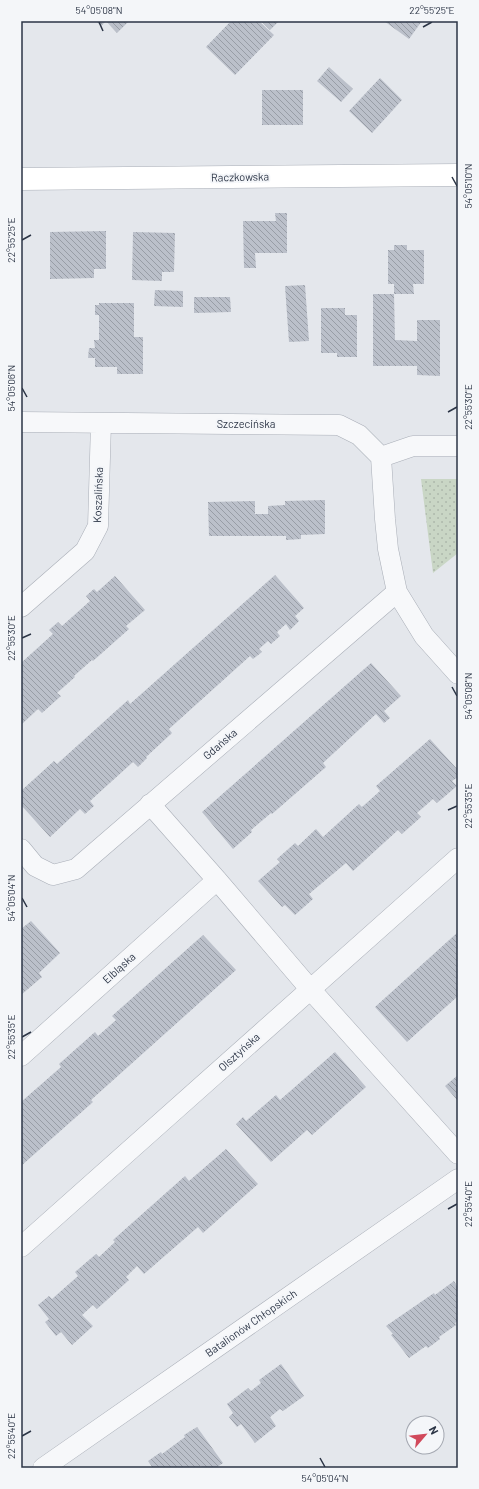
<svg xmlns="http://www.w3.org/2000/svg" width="479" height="1489" font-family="Barlow,sans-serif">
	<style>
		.grass { fill: url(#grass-dots) }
		.building { fill: url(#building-back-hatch) }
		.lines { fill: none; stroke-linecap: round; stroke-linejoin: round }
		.street-casing { stroke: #a9aeb7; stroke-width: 21 }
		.secondary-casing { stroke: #a9aeb7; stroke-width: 23 }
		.street { stroke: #f7f8fa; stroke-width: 20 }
		.secondary { stroke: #fff; stroke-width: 22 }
		.ticks { fill: none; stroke: #2b3445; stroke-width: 1.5 }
		.labels { text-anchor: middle; stroke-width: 4; stroke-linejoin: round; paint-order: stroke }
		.street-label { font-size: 11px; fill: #2b3445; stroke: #f4f6f9 }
		.neatline { fill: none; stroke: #2b3445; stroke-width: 1.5 }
		.ticks-label { font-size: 10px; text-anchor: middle; fill: #2b3445 }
	</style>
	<defs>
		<pattern id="grass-dots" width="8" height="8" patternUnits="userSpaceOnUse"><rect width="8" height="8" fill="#c9d6c5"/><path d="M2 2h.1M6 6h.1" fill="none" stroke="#adb8ab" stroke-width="1.8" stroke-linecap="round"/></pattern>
		<pattern id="building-back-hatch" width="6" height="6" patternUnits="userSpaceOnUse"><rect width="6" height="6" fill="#bbc0ca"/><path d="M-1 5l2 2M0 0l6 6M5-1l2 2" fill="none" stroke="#989da6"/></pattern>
	</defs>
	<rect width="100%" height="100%" fill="#e4e7ec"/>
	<path class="grass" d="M421,479H458V553L433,573Z"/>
	<path class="building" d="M96,21H129L117,33L106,21L101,26Z
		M231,21H259L274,35L235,75L206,47Z
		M261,21H279L270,30Z
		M384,21H422L409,39Z
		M329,67L353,89L341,102L317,81Z
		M380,78L402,100L372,133L349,111Z
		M262,90H303V125H262Z
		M275,213H287V253H255L256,268H244L243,221H276Z
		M106,231V269H94V278L50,279V232Z
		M133,232L175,233L174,272H162V281L132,280Z
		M394,245H407V250H424V284H413L414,294H394V284H388V250H394Z
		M305,285L309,341L289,342L285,286Z
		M155,290L183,291V307L154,306Z
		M373,294H394L395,340L417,341V320H440V376L417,375V366H373Z
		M194,297H230L231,312L194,313Z
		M99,303H134V337H143V374H117V367H95V358H88L89,348H95L94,340H99V315H95V305H99Z
		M321,308H345V315H357V357H337V353H321Z
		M325,500V534L301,535V539L286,540V536H209L208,502L255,501V514H268V506L285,505V501Z
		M275,575L304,608L295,616L299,621L290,630L286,624L277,632L280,636L271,644L268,641L259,649L262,652L253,659L250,656L169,729L172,733L146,757L147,758L138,767L133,762L90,801L94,806L85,814L80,809L50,837L21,805V791L54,761L57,764L128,700L130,704Z
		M115,576L145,610L126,626L129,629L93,661L92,660L74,676L75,677L57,693L61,696L42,713L38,709L21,725V663L53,634L49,630L58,622L62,626L90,601L86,596L94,589L97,592Z
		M371,663L401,696L384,711L390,718L384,723L376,714L323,763L326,767L272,814L271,813L251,830L252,832L233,849L202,812Z
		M430,739L458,770V777L452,781L457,786L437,803L433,799L417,813L421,817L402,834L398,830L353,871L346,863L309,894L313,899L295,915L285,905L282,907L258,881L280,862L277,859L295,843L298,846L316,829L323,837L359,804L362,807L380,791L376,786Z
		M31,921L60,953L39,973L42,977L21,995V929Z
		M458,932V996L407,1042L375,1007Z
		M203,935L236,970L91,1100L93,1102L21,1166V1102L61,1067L59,1064L95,1032L98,1036L116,1020L112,1016Z
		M335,1052L366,1087L312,1135L307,1130L271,1162L236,1124L243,1117L246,1121L276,1095L280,1100Z
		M458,1075V1101L445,1086Z
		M226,1149L258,1184L203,1233L198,1227L144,1274L137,1266L126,1277L129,1280L97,1309L93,1305L82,1315L93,1326L72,1345L61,1332L56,1336L45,1322L49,1319L38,1305L49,1296L52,1299L78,1276L75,1272L96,1254L99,1257L115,1242L113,1240L185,1176L189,1181Z
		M454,1281L458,1288V1321L455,1323L456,1325L439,1337L440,1339L428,1348L426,1346L409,1358L391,1335L393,1334L386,1326L434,1293L435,1295Z
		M281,1364L304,1396L283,1411L280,1409L270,1417L276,1426L255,1443L241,1424L237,1427L229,1417L233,1413L227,1404L248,1388L251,1391L261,1383L259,1380Z
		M197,1427L223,1463L216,1468H202L201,1466L198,1468H153L148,1461L161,1452L162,1454L185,1437L184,1435Z"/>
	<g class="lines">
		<g class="street-casing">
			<path id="street" d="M21,422L339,425L359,435L381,457L413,446H458
				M381,457L385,519L388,549L397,592L424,636L458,674
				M21,607L85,551L98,526L101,423
				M150,804L217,880L310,989L458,1154
				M21,849L35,866L53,875L76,869L397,592
				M21,1056L217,880
				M21,1247L458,858
				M43,1468L458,1179"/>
		</g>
		<g class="secondary-casing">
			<path id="secondary" d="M21,179L458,175"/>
		</g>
		<use href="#street" class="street"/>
		<use href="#secondary" class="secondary"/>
	</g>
	<path class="ticks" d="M99,22L103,31M423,27L432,22M452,177L457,186M22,240L31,235M22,388L27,397M448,412L457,407M22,638L31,634M452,687L457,696M448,810L457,806M22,898L27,907M22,1037L31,1032M448,1209L457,1204M22,1436L31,1431M320,1458L325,1467"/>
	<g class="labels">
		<g class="street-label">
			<text transform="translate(240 177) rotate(-1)" y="4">Raczkowska</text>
			<text x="246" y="428">Szczecińska</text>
			<text transform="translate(98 495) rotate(-88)" y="4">Koszalińska</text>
			<text transform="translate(220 744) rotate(-41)" y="4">Gdańska</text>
			<text transform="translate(119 968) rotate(-42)" y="4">Elbląska</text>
			<text transform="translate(239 1052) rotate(-42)" y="4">Olsztyńska</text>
			<text transform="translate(251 1323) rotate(-35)" y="4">Batalionów Chłopskich</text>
		</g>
	</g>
	<rect width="479" height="1489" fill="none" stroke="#f4f6f9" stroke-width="44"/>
	<g transform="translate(425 1435) rotate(62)"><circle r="19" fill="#f4f6f9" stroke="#a4a8b1"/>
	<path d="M0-3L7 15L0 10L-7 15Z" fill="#d1495b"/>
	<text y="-6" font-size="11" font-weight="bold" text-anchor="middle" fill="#2b3445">N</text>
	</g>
	<rect x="22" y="22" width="435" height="1445" class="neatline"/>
	<g class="ticks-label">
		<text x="99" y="14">54°05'08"N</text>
		<text x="432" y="14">22°55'25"E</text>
		<text transform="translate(468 186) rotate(-90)" y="4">54°05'10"N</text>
		<text transform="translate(11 240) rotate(-90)" y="4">22°55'25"E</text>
		<text transform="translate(11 388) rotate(-90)" y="4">54°05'06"N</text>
		<text transform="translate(468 407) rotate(-90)" y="4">22°55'30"E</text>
		<text transform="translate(11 638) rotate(-90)" y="4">22°55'30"E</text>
		<text transform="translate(468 696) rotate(-90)" y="4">54°05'08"N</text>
		<text transform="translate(468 806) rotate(-90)" y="4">22°55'35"E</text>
		<text transform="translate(11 898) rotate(-90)" y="4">54°05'04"N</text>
		<text transform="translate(11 1037) rotate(-90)" y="4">22°55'35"E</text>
		<text transform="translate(468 1204) rotate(-90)" y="4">22°55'40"E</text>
		<text transform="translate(11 1436) rotate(-90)" y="4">22°55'40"E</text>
		<text x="325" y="1482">54°05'04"N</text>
	</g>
</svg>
